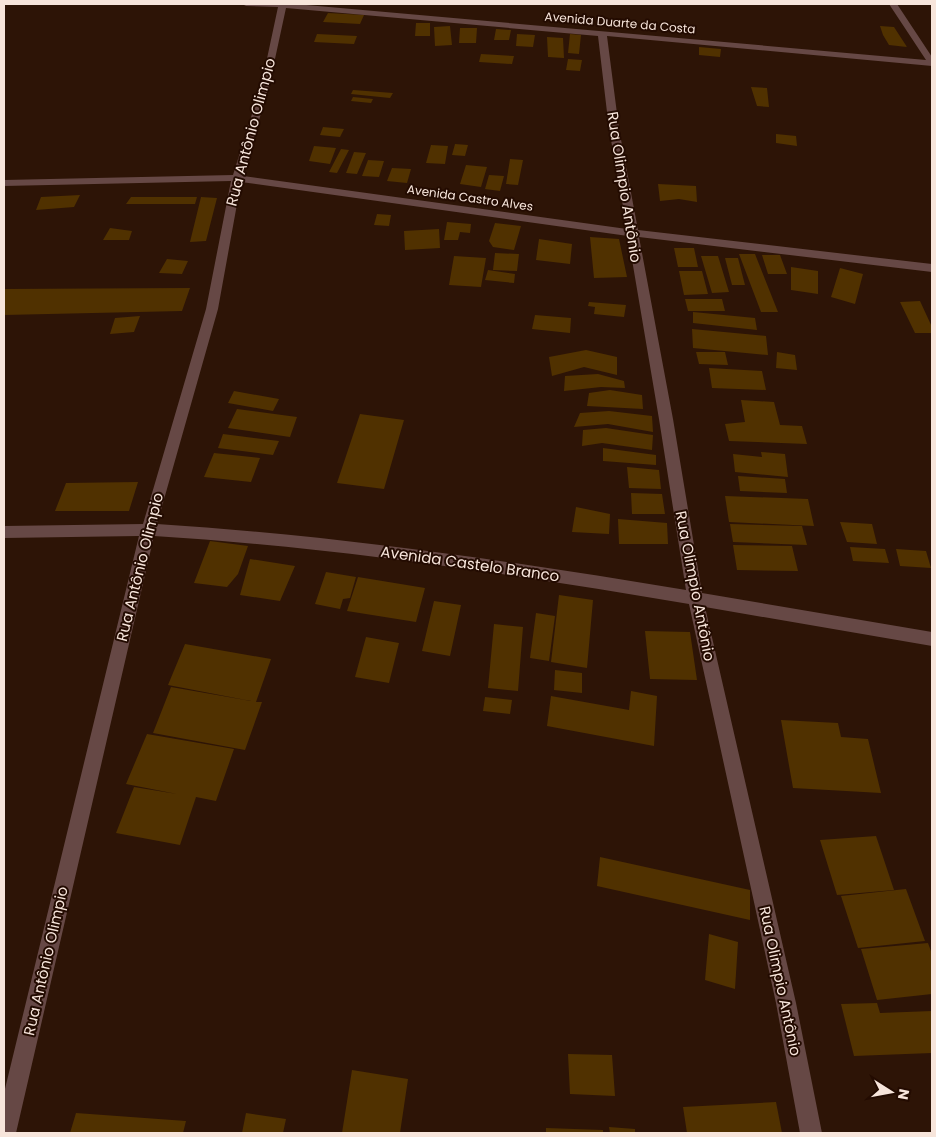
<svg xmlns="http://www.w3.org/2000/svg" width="936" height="1137" font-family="Poppins,sans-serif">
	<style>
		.building { fill: #503100 }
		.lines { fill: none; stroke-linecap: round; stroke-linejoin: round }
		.minor { fill: #664845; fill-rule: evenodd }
		.labels { text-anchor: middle; stroke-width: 4; stroke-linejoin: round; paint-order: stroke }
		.far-street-label { font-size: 12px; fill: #f7e5db; stroke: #230b01 }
		.street-label { font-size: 15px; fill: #f7e5db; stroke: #230b01 }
	</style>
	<rect width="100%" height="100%" fill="#2d1406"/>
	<path class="building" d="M328,13L364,15L360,24L323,22Z
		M416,23H430V36H415Z
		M450,26L452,45L435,46L434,27Z
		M880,26L894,27L907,47L889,45L883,35Z
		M460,28H477L476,43H459Z
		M496,29L511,30L509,40H494Z
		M317,34L357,36L354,44L314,42Z
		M517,34L535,35L533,47L516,46Z
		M570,34L581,35L579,54L568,53Z
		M547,37L563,38L564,58L548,57Z
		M699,47L721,49L720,57L699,55Z
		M481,54L514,56L512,64L479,62Z
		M568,59L582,60L580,71L566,70Z
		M751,87L767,88L769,107L757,106Z
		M353,90L393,93L390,98L351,94Z
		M353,97L373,99L371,103L351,101Z
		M323,127L344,129L340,137L320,135Z
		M776,134L796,136L797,146L776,143Z
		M455,144L468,145L465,156L452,155Z
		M431,145L448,146L445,164L426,163Z
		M314,146L336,148L330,164L309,161Z
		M341,149L349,150L337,173L329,172Z
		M354,152L366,153L357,174L346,173Z
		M510,159L523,160L518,185L506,184Z
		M368,160L384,161L379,177L362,176Z
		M466,165L487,167L481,187L460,184Z
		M392,168L411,169L407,183L387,181Z
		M489,175L504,176L500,191L485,189Z
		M658,184L696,186L697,202L679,199L660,201Z
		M80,195L74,207L36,210L41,197Z
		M131,197H197L195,204H126Z
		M201,197L217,198L206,241L190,242Z
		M377,214L391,215L389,226L374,225Z
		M447,222L471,224L470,233L460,232L458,240H444Z
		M495,223L521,226L514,250L493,247L489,241Z
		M110,228L132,231L129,240H103Z
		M439,229L440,248L405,250L404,231Z
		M590,237L619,239L627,277L594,278Z
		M539,239L572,244L570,264L536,260Z
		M674,248H694L698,267H678Z
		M495,253L519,254L517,271L493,270Z
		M739,254H755L778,312H761Z
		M762,255H780L787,274H768Z
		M454,256L486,258L481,287L449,285Z
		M701,256H718L729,292L712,293Z
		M725,258H738L745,285H732Z
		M167,259L188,261L182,274L159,273Z
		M791,267L818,271V294L791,290Z
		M840,268L863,274L855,304L831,297Z
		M488,270L515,274L514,283L485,280Z
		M679,271H702L708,294L684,295Z
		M190,288L182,311L4,315V289Z
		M685,299H722L725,311H688Z
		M920,301L932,327V333H915L900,302Z
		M589,302L626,305L624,317L594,314L595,307L588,306Z
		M693,312L755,318L757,330L693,323Z
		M535,315L571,318L570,333L532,329Z
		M140,316L134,332L110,334L115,318Z
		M692,329L766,336L768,355L693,348Z
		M586,350L617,357V375L584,367L552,376L549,357Z
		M696,352H725L728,365L699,364Z
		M777,352L795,355L797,370L776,368Z
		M709,368L762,371L766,390L712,388Z
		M598,374L624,381L625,388L601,387L564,391L565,376Z
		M610,390L642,395L643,409L587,406L589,393Z
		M234,391L279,399L273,411L228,403Z
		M741,400L774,402L780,425L802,426L807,444L729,441L725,424L745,422Z
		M237,409L297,417L290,437L228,428Z
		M609,411L652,416L653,432L608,424L574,427L580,413Z
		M360,414L404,420L384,489L337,483Z
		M606,428L653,435L652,450L602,443L582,446L583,430Z
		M223,434L279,441L273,455L218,448Z
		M603,448L656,455V465L603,461Z
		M761,452L785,454L788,477L735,472L733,454L762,457Z
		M214,453L260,458L251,482L204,477Z
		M627,467L659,470L661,489L629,488Z
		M738,476L785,479L787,493L740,491Z
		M138,482L129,511H55L66,483Z
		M631,493L662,494L665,514H632Z
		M725,496L808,499L814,526L729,522Z
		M576,507L610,514L609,534L572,532Z
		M618,519L667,523L668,544H619Z
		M840,522L872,524L877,544L847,542Z
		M730,524L802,526L807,545L733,542Z
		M210,541L248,546L238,574L227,587L194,583Z
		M733,545L792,546L798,571L737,570Z
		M850,547L885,549L889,563L853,561Z
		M896,549L926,551L931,568L900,566Z
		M250,559L295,566L280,601L240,595Z
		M326,572L356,577L350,598L343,599L340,609L315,604Z
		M358,577L425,588L416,622L347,611Z
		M559,595L593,600L587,668L551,662Z
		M434,601L461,605L450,656L422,651Z
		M536,613L555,616L549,661L530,658Z
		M494,624L523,627L518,691L488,688Z
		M645,631L690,632L697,680L650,679Z
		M366,637L399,643L389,683L355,677Z
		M185,644L271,659L256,702H262L245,750L153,733L171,687L251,701L168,685Z
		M555,670L582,673V693L554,690Z
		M631,691L657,696L654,746L547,726L551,696L629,710Z
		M485,697L512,700L510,714L483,711Z
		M781,720L838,723L841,737L868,739L881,793L793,788Z
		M147,734L234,749L216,801L196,797L180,845L116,833L134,787L177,794L126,784Z
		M876,836L894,890L837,895L820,840Z
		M600,857L750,890V920L597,886Z
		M906,889L925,941L858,948L841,896Z
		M709,934L738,942L735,989L705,980Z
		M928,943L932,954V994L877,1000L861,949Z
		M877,1003L880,1013L932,1011V1053L854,1056L841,1004Z
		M568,1054L612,1055L615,1096L570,1094Z
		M352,1070L408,1079L400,1133H342Z
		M776,1102L782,1133H687L683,1107Z
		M76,1113L186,1121L183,1133H70Z
		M246,1113L286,1119L283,1133H242Z
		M609,1127L635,1129V1133H610Z
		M546,1128L603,1130V1133H546Z"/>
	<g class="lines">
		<path class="minor" d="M242,4H295L926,60L889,4H897L932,57V66L607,36L619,129L638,230L932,264V272L639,237L673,419L702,593L932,632V646L705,607L796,1003L822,1133H800L776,1003L689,604C512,574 333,547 154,536L16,1133H4V1093L139,536L4,538V526L143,524L206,309L231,181L4,186V180L233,175L262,82L278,7L246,6ZM286,8L598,36L609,129L627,229L243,176L270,82ZM241,182L628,236L659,419L686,590C511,561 334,535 157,524L218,309Z"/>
	</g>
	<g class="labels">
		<g class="far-street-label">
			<text transform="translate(620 23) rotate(5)" y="4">Avenida Duarte da Costa</text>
			<text transform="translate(470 198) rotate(8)" y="4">Avenida Castro Alves</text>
		</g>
		<g class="street-label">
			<text transform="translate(251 132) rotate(-75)" y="5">Rua Antônio Olimpio</text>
			<text transform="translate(624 187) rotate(81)" y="5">Rua Olimpio Antônio</text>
			<text transform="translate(470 564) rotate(8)" y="5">Avenida Castelo Branco</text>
			<text transform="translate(140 567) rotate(-76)" y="5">Rua Antônio Olimpio</text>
			<text transform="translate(695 586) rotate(79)" y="5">Rua Olimpio Antônio</text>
			<text transform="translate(46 961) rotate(-77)" y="5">Rua Antônio Olimpio</text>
			<text transform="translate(780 981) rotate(78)" y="5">Rua Olimpio Antônio</text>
		</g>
	</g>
	<rect width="936" height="1137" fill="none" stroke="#f7e5db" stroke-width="10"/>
	<g transform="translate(891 1092) rotate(101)" stroke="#230b01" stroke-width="4" paint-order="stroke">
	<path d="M0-4L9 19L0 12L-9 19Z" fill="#f7e5db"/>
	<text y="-8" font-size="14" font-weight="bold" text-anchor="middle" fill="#f7e5db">N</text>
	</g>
</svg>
